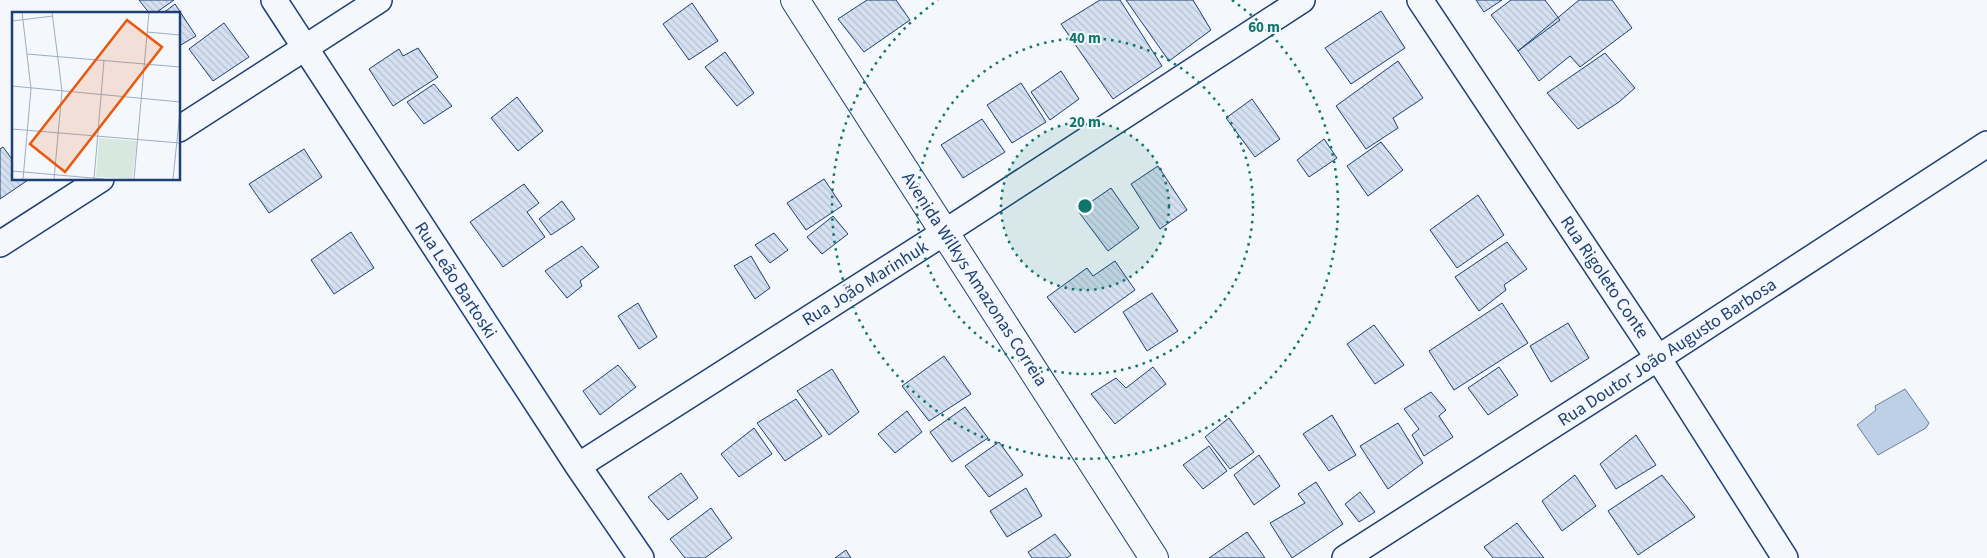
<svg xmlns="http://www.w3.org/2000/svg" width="1987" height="558" font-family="'Source Sans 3',sans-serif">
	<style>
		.water { fill: #bed0e5; stroke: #687fa3 }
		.building { fill: url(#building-back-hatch); stroke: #1d3f73 }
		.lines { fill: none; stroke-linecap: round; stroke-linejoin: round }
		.minor-casing { stroke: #1d3f73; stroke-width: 28 }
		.tertiary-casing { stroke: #1d3f73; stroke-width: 30 }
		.minor { stroke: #f4f7fb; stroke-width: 25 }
		.tertiary { stroke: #f4f7fb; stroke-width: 28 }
		.ring { fill: none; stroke: #0f766e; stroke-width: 2.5; stroke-dasharray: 2.5 5 }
		.labels { text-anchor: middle; stroke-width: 4; stroke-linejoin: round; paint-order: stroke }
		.street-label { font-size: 18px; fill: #1d3f73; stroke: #f4f7fb }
		.inset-road { fill: none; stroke: #9eadc5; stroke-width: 1 }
		.view { fill: #e8590c; fill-opacity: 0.15; stroke: #e8590c; stroke-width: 2.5 }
		.inset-edge { fill: none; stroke: #1d3f73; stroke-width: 2.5 }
		.centre { fill: #0f766e; stroke: #f4f7fb; stroke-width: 2.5 }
		.ring-label { font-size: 15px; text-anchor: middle; font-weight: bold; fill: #0f766e; stroke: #f4f7fb; stroke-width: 4; stroke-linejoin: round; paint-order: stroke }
	</style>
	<defs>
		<pattern id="building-back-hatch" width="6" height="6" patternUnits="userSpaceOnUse" patternTransform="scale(1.25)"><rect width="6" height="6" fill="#d5e0f0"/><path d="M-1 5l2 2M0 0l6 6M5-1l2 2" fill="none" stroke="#b6c1d1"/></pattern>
	</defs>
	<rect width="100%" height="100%" fill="#f4f7fb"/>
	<path class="water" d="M1905,389L1929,423L1926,428L1878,455L1857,425L1876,410L1875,406Z"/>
	<path class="building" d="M139,0H174L154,14H150Z
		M867,0H896L910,20L864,52L838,19Z
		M1100,0H1120L1162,66L1113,99L1061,24Z
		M1126,0H1193L1211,30L1169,61Z
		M1476,0H1502L1484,12Z
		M1511,0H1545L1560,20L1518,51L1491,15Z
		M1579,0H1612L1632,28L1580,67L1570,56L1539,81L1518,51Z
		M692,3L718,41L689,60L663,24Z
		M175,4L196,36L179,46V14H162Z
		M1381,11L1405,48L1351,84L1325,48Z
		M224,23L249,57L213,81L189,49Z
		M418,48L438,77L393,106L369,69L399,49L403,56Z
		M725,52L754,93L737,106L705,67Z
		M1605,53L1635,88L1619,102L1578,129L1547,93Z
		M1398,61L1423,98L1393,118L1398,128L1366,149L1336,106Z
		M1061,71L1079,99L1050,120L1031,92Z
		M1021,83L1046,122L1012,143L987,105Z
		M434,84L452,106L424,124L407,102Z
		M517,97L543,131L518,151L491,118Z
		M1252,99L1280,139L1255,157L1226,118Z
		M982,119L1005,152L963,178L941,145Z
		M1324,139L1337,158L1309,177L1297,160Z
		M1381,142L1403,170L1368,196L1347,166Z
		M3,147L14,162V179H27L28,180L0,199V149Z
		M304,149L322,177L269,213L249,184Z
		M1158,166L1187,210L1160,229L1131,184Z
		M824,179L842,206L806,230L787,203Z
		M524,184L539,203L527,212L545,237L503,267L470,222Z
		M1111,188L1139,228L1108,251L1078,211Z
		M1478,195L1504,235L1457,268L1430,230Z
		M562,201L575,219L551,235L539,219Z
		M833,216L848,234L822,254L807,237Z
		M351,232L374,268L334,294L311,260Z
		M774,233L788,250L770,263L755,245Z
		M1507,242L1527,269L1504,285L1506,290L1479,311L1455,277Z
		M582,246L599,267L580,281L582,286L567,298L545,271Z
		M751,256L770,288L755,299L734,266Z
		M1115,261L1135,290L1075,333L1047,297L1087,268L1093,276Z
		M1152,293L1178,331L1147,351L1123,312Z
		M638,303L657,337L639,349L618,316Z
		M1502,303L1528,343L1454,390L1429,351Z
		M1568,323L1589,358L1551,382L1530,346Z
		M1374,325L1404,365L1375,384L1347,344Z
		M944,356L971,394L929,421L902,386Z
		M618,365L636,387L600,415L583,391Z
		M1153,367L1166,384L1115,424L1091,394L1116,378L1126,388Z
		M1499,367L1518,395L1488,415L1468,388Z
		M832,369L859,412L829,435L797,391Z
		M1431,392L1446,410L1439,416L1453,437L1424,456L1412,435L1419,429L1404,409Z
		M796,399L822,436L785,461L757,423Z
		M965,407L988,438L952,462L930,432Z
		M907,411L922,432L895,453L878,434Z
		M1332,415L1356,455L1329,471L1303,434Z
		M1229,418L1254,452L1230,469L1205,437Z
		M1398,423L1423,463L1388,489L1360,446Z
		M754,428L772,454L739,477L721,454Z
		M1636,435L1656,465L1616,489L1600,464Z
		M999,442L1023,475L989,497L965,466Z
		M1209,446L1227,471L1203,489L1183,465Z
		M1259,455L1280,486L1254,505L1234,475Z
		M681,473L698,498L668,520L648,497Z
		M1575,475L1596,506L1562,531L1542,501Z
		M1662,475L1695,517L1638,555L1608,511Z
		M1316,482L1343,524L1292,558L1270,523L1305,503L1298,494Z
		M1026,488L1042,516L1007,537L990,511Z
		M1360,492L1375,512L1359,522L1345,504Z
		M711,508L732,538L705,558H685L670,539Z
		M1517,523L1544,558H1493L1484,547Z
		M1247,532L1265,558H1209Z
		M1055,534L1071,555L1067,558H1032L1028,552Z
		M846,550L851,558H835Z"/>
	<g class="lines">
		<g class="minor-casing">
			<path id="minor" d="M274,0L578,466L641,558
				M1420,0L1658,358L1785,558
				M179,129L379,0
				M0,244L101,179
				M578,466L945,232L1302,0
				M1345,558L1658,358L1987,144"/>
		</g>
		<g class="tertiary-casing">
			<path id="tertiary" d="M795,0L1154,558"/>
		</g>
		<use href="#minor" class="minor"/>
		<use href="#tertiary" class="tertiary"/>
	</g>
	<circle cx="1085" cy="206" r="84" fill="#0f766e" fill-opacity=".12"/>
	<g class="ring">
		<circle cx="1085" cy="206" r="84"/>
		<circle cx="1085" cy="206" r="168"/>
		<path d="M1232 0A253 253 0 1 1 938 0"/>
	</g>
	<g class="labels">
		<g class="street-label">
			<text transform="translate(1605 277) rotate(56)" y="6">Rua Rigoleto Conte</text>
			<text transform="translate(975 279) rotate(57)" y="6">Avenida Wilkys Amazonas Correia</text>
			<text transform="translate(456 280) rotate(57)" y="6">Rua Leão Bartoski</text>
			<text transform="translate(865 283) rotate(-32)" y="6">Rua João Marinhuk</text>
			<text transform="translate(1667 352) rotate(-33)" y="6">Rua Doutor João Augusto Barbosa</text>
		</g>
	</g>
	<g transform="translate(12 12)">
		<rect width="168" height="168" fill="#f4f7fb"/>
		<path d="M87,126L125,129L120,167L84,165Z" fill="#d7e8df"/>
		<path class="inset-road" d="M10,0L19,77L11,167M40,0L50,79L42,167M0,9L41,4M135,20L168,23M15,42L168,55M0,74L168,90M0,117L168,131M0,159L92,167M82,167L92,49M122,167L137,0M161,167L168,99"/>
		<path class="view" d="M115,8L150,35L53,160L18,132Z"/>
		<rect width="168" height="168" class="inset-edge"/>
	</g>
	<circle cx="1085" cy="206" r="8" class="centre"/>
	<g class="ring-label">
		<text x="1264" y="32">60 m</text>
		<text x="1085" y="43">40 m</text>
		<text x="1085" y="127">20 m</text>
	</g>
</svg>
